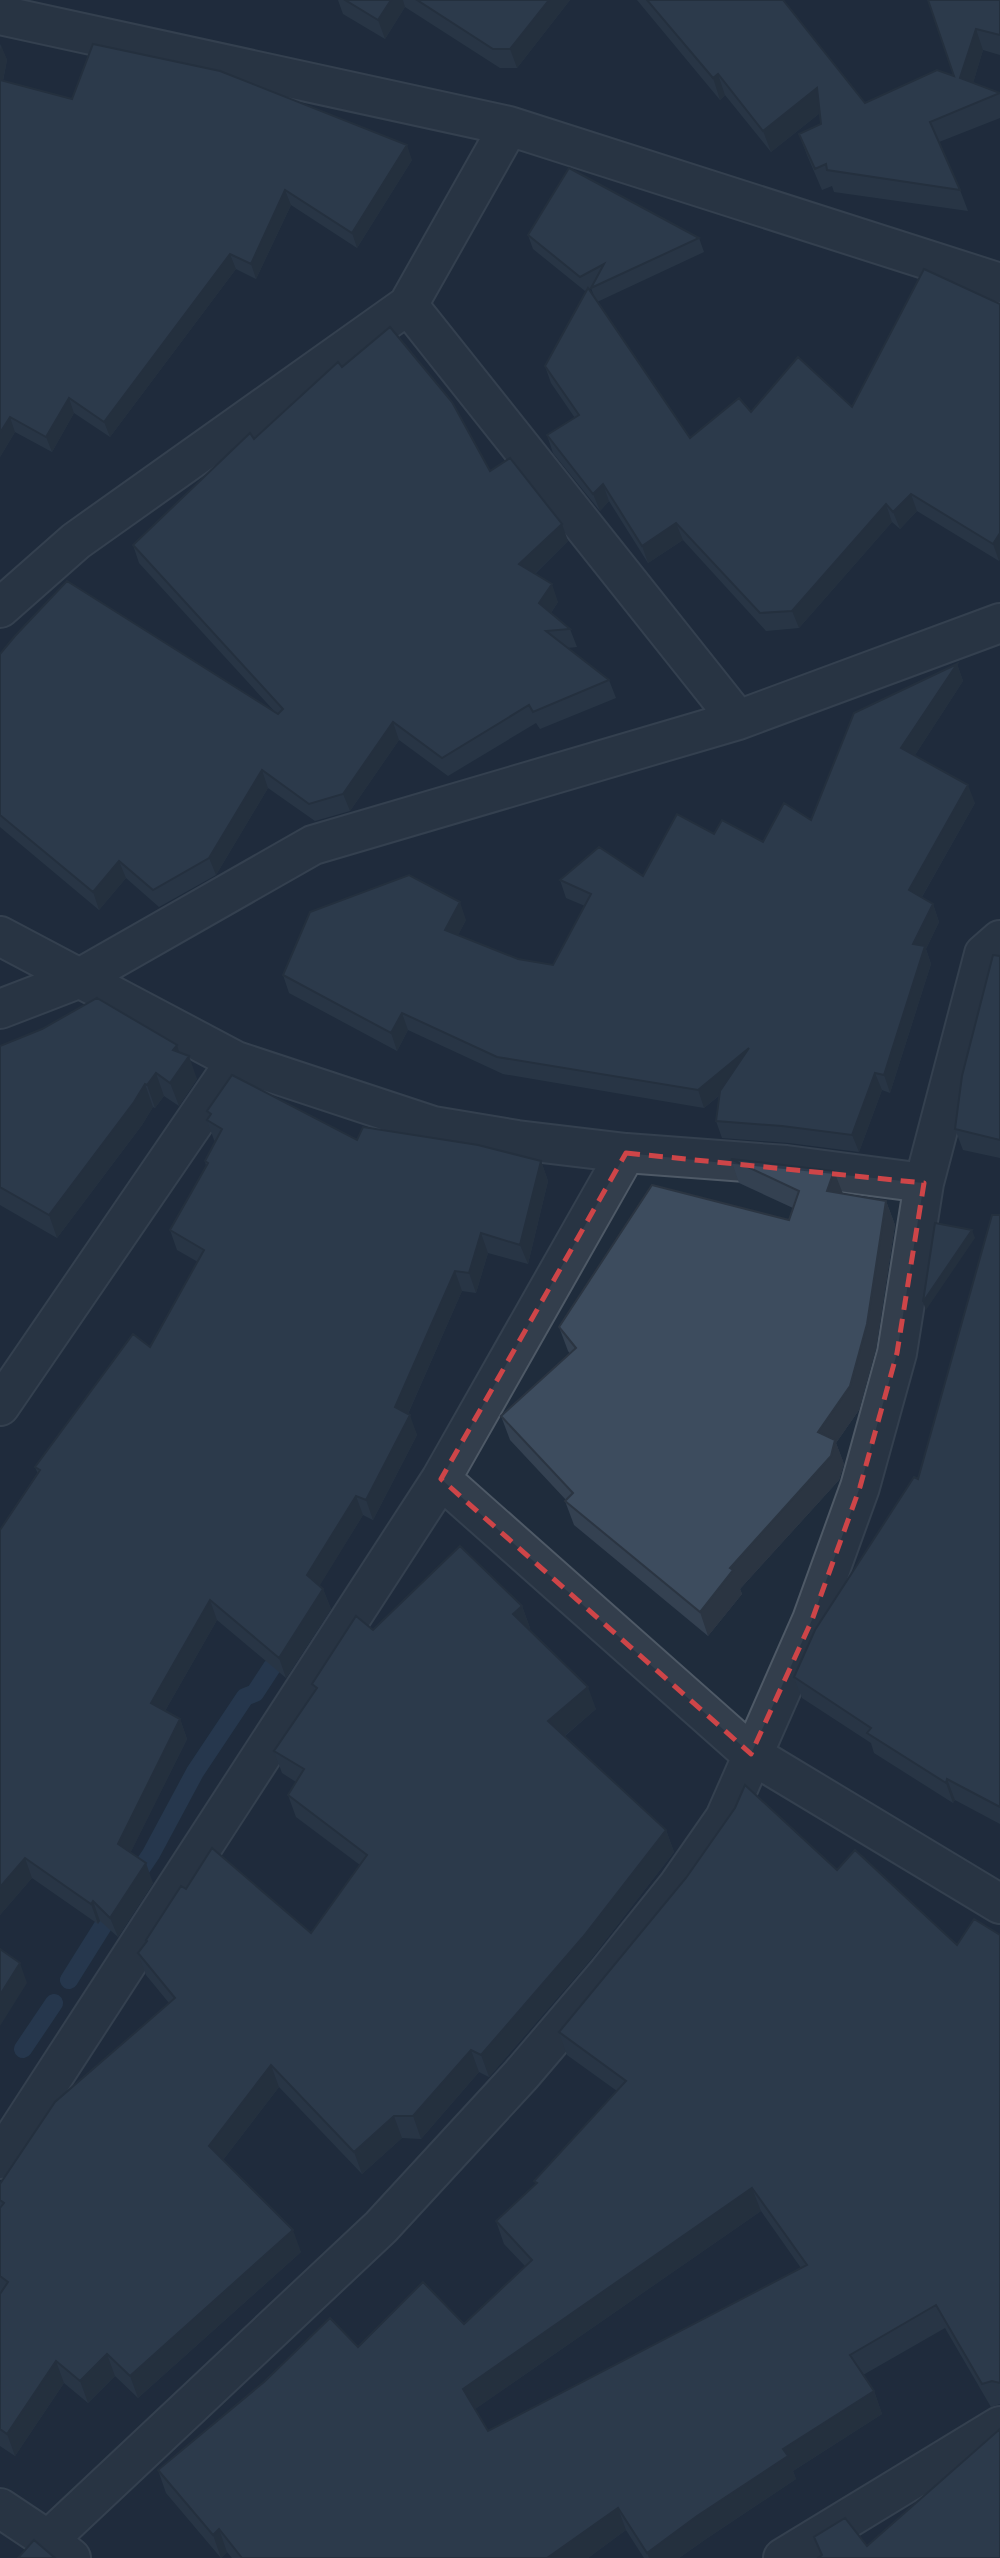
<svg xmlns="http://www.w3.org/2000/svg" width="1000" height="2558" font-family="Poppins,sans-serif">
	<style>
		.lines { fill: none; stroke-linecap: round; stroke-linejoin: round }
		.stream { stroke: #2f4663; stroke-width: 18 }
		.street-casing { stroke: #4e5966; stroke-width: 42 }
		.street { stroke: #333e4c; stroke-width: 38 }
		.wall { fill: #344151; fill-rule: evenodd }
		.shaded-wall { fill: #2b3542 }
		.building { fill: #3d4c5e; stroke: #2b3542; stroke-width: 2; fill-rule: evenodd }
		.marked { fill: none; stroke: #ce4548; stroke-width: 5; stroke-dasharray: 14 9; stroke-linejoin: round }
	</style>
	<rect width="100%" height="100%" fill="#1f2c3c"/>
	<g class="lines">
		<path class="stream" d="M132,1882L151,1854L195,1772L245,1697L255,1693L272,1667
			M69,1980L116,1905
			M23,2049L54,2003"/>
		<g class="street-casing">
			<path id="street" d="M0,15L509,126L1000,283
				M408,305L738,720
				M0,608L76,541L408,305L509,126
				M0,936L236,1061L433,1126L517,1140L626,1153L786,1165L924,1183
				M0,1009L78,979L313,845L738,720L1000,623
				M0,1406L236,1061
				M441,1479L751,1754L1000,1904
				M0,2159L441,1479L626,1153
				M0,2508L48,2540L71,2558
				M48,2540L381,2227L521,2075L608,1973L677,1887L725,1818L812,1620L860,1487L897,1353L924,1183L984,954L1000,940
				M783,2558L1000,2426"/>
		</g>
		<use href="#street" class="street"/>
	</g>
	<path class="wall" d="M338,0H570L517,68H500L405,7L385,39L343,14Z
		M637,0H783L865,103L954,76L928,0H1000V55L983,50L973,83L1000,93V118L939,142L960,190L968,211L834,192L832,186L822,190L807,155L799,134L821,124L820,113L771,152L725,95L720,100Z
		M0,44L7,60L3,81L72,99L412,160L357,248L291,205L256,279L236,269L110,437L74,413L52,452L15,432L0,457Z
		M528,235L699,238L704,252L597,302L690,438L751,412L852,407L1000,304L999,561L917,511L900,529L892,522L799,628L766,631L683,540L648,563L609,501L600,511L553,453L547,435L575,418L551,383L545,366L587,290L585,291L533,249ZM591,288L595,299L588,289Z
		M342,367L490,471L568,541L535,574L558,602L551,613L570,629L577,647L567,648L609,680L616,698L540,729L536,723L448,776L399,740L350,811L315,821L268,788L216,875L159,907L126,878L99,910L0,827V654L276,713L139,563L133,545L254,439Z
		M957,664L963,681L915,755L975,803L922,897L933,904L939,922L926,949L931,964L890,1093L882,1090L859,1152L789,1143L722,1138L716,1121L720,1095L704,1108L503,1074L408,1030L397,1051L289,993L283,975L466,920L458,935L518,959L553,965L585,906L566,898L560,880L643,876L714,834L763,842L811,820Z
		M1000,956V1158L963,1150L955,1129Z
		M0,1046L179,1053L197,1079L179,1106L164,1096L155,1108L153,1107L142,1125L57,1238L0,1205Z
		M207,1111L357,1140L541,1161L548,1181L528,1264L488,1253L476,1293L462,1291L408,1414L417,1435L373,1520L363,1515L319,1586L323,1589L331,1609L286,1678L217,1620L165,1711L180,1719L187,1739L130,1853L153,1883L118,1937L100,1921L98,1924L32,1878L0,1915V1530L38,1474L35,1467L150,1347L198,1262L177,1250L170,1230L206,1166L205,1161L215,1141L214,1140L207,1120L209,1116Z
		M731,1159L843,1193L886,1201L895,1225L876,1348L859,1410L836,1443L844,1464L839,1480L740,1589L742,1594L708,1636L574,1525L565,1501L566,1500L510,1440L501,1416L570,1354L568,1351L559,1327L789,1220L793,1208L739,1183Z
		M1000,1215V1824L955,1800L953,1803L874,1753L871,1743L802,1698L794,1677L918,1479Z
		M522,1606L530,1628L529,1629L596,1709L565,1736L666,1830L674,1852L591,1959L489,2077L479,2072L421,2139L402,2138L362,2174L279,2087L223,2160L301,2252L138,2398L115,2376L88,2403L64,2383L15,2456L0,2446V2184L169,2003L146,1975L138,1953L146,1942V1940L186,1889L311,1933L360,1865L296,1817L288,1795L296,1782L282,1773L274,1751L315,1691L312,1684L373,1630Z
		M837,1870L957,1945L1000,1935V2404L991,2407L945,2328L863,2375L874,2391L882,2414L793,2471L796,2479L706,2539L679,2558H644L626,2530L588,2558H232L227,2552L221,2558L166,2493L158,2470L358,2347L464,2324L525,2266L504,2244L496,2221L536,2184L534,2181L617,2091L567,2055L559,2032ZM761,2211L801,2268L488,2431L475,2409Z"/>
	<path class="shaded-wall" d="M391,0H403L405,7L385,39L378,20Z
		M549,0H570L517,68L510,49Z
		M976,29L983,50L968,100L960,78Z
		M1,45L7,60L0,94V50Z
		M718,74L725,95L720,100L713,78Z
		M817,88L825,109L771,152L763,131Z
		M407,145L412,160L357,248L352,233Z
		M285,190L291,205L256,279L251,264Z
		M230,254L236,269L110,437L104,422Z
		M69,398L74,413L52,452L46,437Z
		M10,417L15,432L0,457V433Z
		M603,484L609,501L600,511L593,494Z
		M911,494L917,511L900,529L893,512Z
		M886,504L892,522L799,628L792,611Z
		M676,523L683,540L648,563L642,546Z
		M562,524L568,541L526,582L519,564Z
		M1000,533V560L999,561L993,544Z
		M552,584L558,602L546,620L539,603Z
		M957,664L963,681L908,766L901,748Z
		M393,722L399,740L350,811L343,794Z
		M262,770L268,788L216,875L209,858Z
		M968,785L975,803L916,907L909,890Z
		M119,861L126,878L99,910L93,892Z
		M460,902L466,920L452,947L445,930Z
		M933,904L939,922L926,949L931,964L890,1093L884,1075L913,944Z
		M402,1013L408,1030L397,1051L391,1033Z
		M177,1045L183,1064L189,1056L197,1079L179,1106L170,1083L173,1050Z
		M749,1048L755,1065L704,1108L698,1090Z
		M156,1073L164,1096L155,1108L147,1085Z
		M875,1073L882,1090L859,1152L852,1135Z
		M145,1084L153,1107L142,1125L57,1238L49,1215Z
		M541,1161L548,1181L528,1264L520,1245Z
		M834,1171L843,1194L827,1191Z
		M886,1201L895,1225L876,1348L859,1410L836,1443L844,1464L839,1480L740,1589L742,1594L708,1636L700,1612L730,1568Z
		M972,1230L975,1238L926,1310L923,1302Z
		M481,1233L488,1253L476,1293L469,1273Z
		M455,1271L462,1291L402,1427L395,1407Z
		M410,1415L417,1435L373,1520L366,1500Z
		M356,1496L363,1515L314,1595L307,1575Z
		M323,1589L331,1609L286,1678L279,1658Z
		M210,1600L217,1620L158,1723L151,1703Z
		M522,1606L530,1628L521,1636L513,1614Z
		M588,1687L596,1709L556,1743L548,1721Z
		M180,1719L187,1739L125,1864L118,1844Z
		M947,1779L955,1800L953,1803L946,1783Z
		M666,1830L674,1852L591,1959L489,2077L481,2055Z
		M25,1858L32,1878L0,1915V1887Z
		M146,1863L153,1883L118,1937L110,1918Z
		M93,1901L100,1921L98,1924L91,1904Z
		M20,1963L27,1983L0,2026V1995Z
		M471,2050L479,2072L421,2139L413,2116Z
		M271,2065L279,2087L217,2168L209,2146Z
		M394,2116L402,2138L362,2174L354,2152Z
		M752,2188L761,2211L471,2412L463,2389Z
		M293,2230L301,2252L138,2398L130,2376Z
		M107,2354L115,2376L88,2403L80,2381Z
		M56,2361L64,2383L15,2456L7,2434Z
		M874,2391L882,2414L793,2471L796,2479L706,2539L679,2558H649L647,2553L783,2449Z
		M618,2508L626,2530L588,2558H547Z
		M219,2529L227,2552L221,2558L213,2535Z"/>
	<path class="building" d="M345,0H391L378,20Z
		M417,0H549L510,49H493Z
		M647,0H783L865,103L937,70L954,76L928,0H1000V35L976,29L960,78L1000,93L930,122L960,190L827,170L826,164L815,169L799,134L821,124L817,88L763,131L718,74L713,78Z
		M93,44L220,71L407,145L352,233L285,190L251,264L230,254L104,422L69,398L46,437L10,417L0,433V80L72,99Z
		M569,168L699,238L591,288L604,264L580,277L528,235Z
		M924,269L1000,304V533L993,544L911,494L893,512L886,504L792,611L760,613L676,523L642,546L603,484L593,494L547,435L579,415L545,366L588,288L690,438L739,398L751,412L798,357L852,407Z
		M390,327L452,402L490,471L510,458L562,524L519,564L552,584L539,603L570,629L546,631L609,680L533,712L529,705L442,758L393,722L343,794L309,804L262,770L209,858L153,890L119,861L93,892L0,815V654L15,636L67,581L278,714L283,709L133,545L250,433L254,439L338,362L342,367Z
		M957,664L901,748L968,785L909,890L933,904L913,944L925,946L884,1075L875,1073L852,1135L782,1126L716,1121L720,1091L749,1048L698,1090L497,1057L402,1013L391,1033L283,975L310,912L409,875L460,902L445,930L518,959L553,965L591,894L560,880L599,847L643,876L677,814L714,834L722,820L763,842L784,803L811,820L854,713Z
		M993,955L1000,956V1140L955,1129L962,1076Z
		M97,998L177,1045L173,1050L189,1056L170,1083L156,1073L147,1085L145,1084L134,1102L49,1215L0,1187V1046L42,1029Z
		M232,1075L357,1140L363,1127L478,1145L541,1161L520,1245L481,1233L469,1273L455,1271L395,1407L410,1415L366,1500L356,1496L307,1575L323,1589L279,1658L210,1600L151,1703L180,1719L118,1844L146,1863L110,1918L93,1901L91,1904L25,1858L0,1887V1530L40,1470L35,1467L133,1334L150,1347L204,1250L170,1230L208,1163L205,1161L222,1129L207,1120L211,1114L207,1111Z
		M731,1159L834,1171L827,1191L886,1201L867,1324L850,1386L818,1432L835,1440L831,1456L730,1568L733,1570L700,1612L565,1501L573,1493L501,1416L576,1348L559,1327L652,1185L789,1220L799,1191Z
		M992,1215H1000V1807L947,1779L946,1783L867,1733L871,1728L794,1677L815,1630L914,1477L918,1479Z
		M935,1223L972,1230L923,1302Z
		M460,1546L522,1606L513,1614L588,1687L548,1721L666,1830L583,1937L481,2055L471,2050L413,2116H394L354,2152L271,2065L209,2146L293,2230L130,2376L107,2354L80,2381L56,2361L7,2434L0,2429V2294L8,2282L0,2276V2208L4,2203L0,2200V2184L55,2102L175,1998L138,1953L147,1941L146,1940L181,1886L186,1889L212,1848L311,1933L367,1855L288,1795L304,1769L274,1751L317,1688L312,1684L356,1616L373,1630Z
		M745,1785L837,1870L855,1850L957,1945L974,1919L1000,1935V2383L992,2381L982,2384L936,2305L850,2355L874,2391L783,2449L788,2456L697,2516L647,2553L618,2508L547,2558H242L219,2529L213,2535L158,2470L264,2382L330,2318L358,2347L423,2282L464,2324L532,2260L496,2221L537,2183L534,2181L626,2081L559,2032L686,1878L735,1808ZM752,2188L807,2265L488,2431L463,2389Z
		M0,1949L20,1963L0,1995Z
		M1000,2429V2558H818L822,2555L814,2537L845,2518L867,2546Z
		M34,2540L55,2558H18Z"/>
	<path d="M0 0H1000V2558H0ZM626,1153L924,1183L897,1353L860,1487L812,1620L751,1754L441,1479Z" fill="#1f2c3c" fill-opacity=".55" fill-rule="evenodd"/>
	<path class="marked" d="M626,1153L924,1183L897,1353L860,1487L812,1620L751,1754L441,1479Z"/>
</svg>
